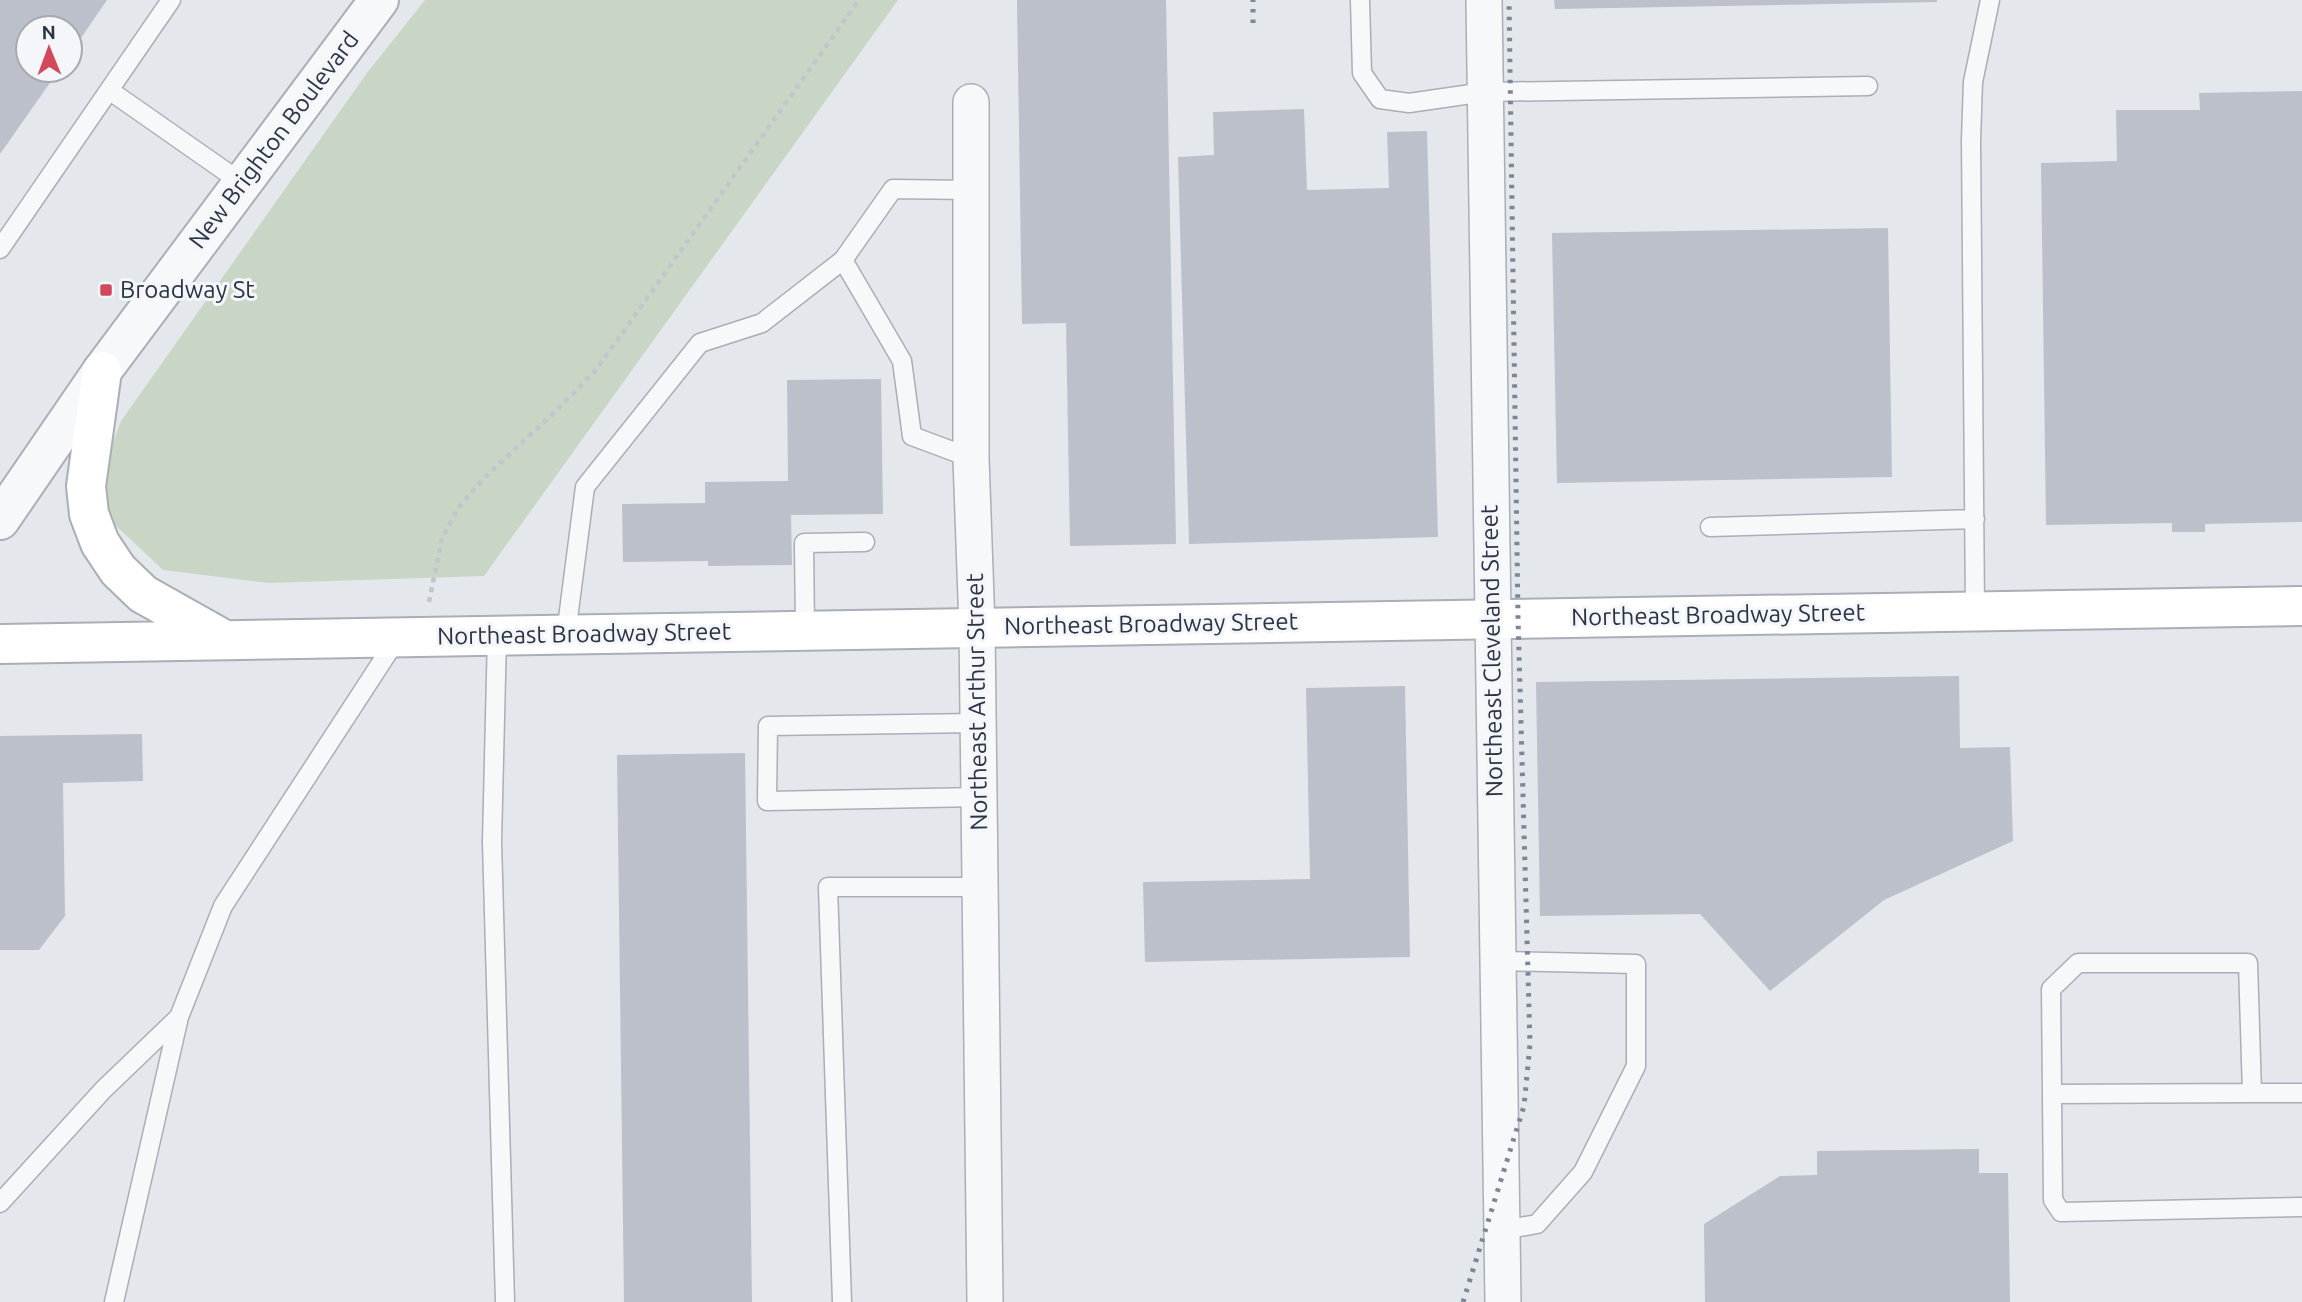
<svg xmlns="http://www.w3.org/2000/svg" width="2302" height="1302" font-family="Ubuntu,sans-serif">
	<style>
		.green { fill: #c9d6c5 }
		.building { fill: #bbc0ca }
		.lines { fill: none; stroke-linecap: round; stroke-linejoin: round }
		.service-casing { stroke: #a9aeb7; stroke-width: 21 }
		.minor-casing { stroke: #a9aeb7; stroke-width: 38 }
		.tertiary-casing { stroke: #a9aeb7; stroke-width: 42 }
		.secondary-casing { stroke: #a9aeb7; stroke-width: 42 }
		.path { stroke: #c2c5cb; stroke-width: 4.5; stroke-dasharray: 5 5; stroke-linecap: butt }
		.service { stroke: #f7f8fa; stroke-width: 18 }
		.minor { stroke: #f7f8fa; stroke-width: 35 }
		.tertiary { stroke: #f7f8fa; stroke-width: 38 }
		.secondary { stroke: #fff; stroke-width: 38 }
		.rail { stroke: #7d8696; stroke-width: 5; stroke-dasharray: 3.5 7; stroke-linecap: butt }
		.poi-dot { fill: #d1495b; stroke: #f4f6f9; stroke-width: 2.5 }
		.labels { text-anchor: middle; stroke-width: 6; stroke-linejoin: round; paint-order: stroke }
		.street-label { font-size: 24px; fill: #2b3445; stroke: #f4f6f9 }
		.poi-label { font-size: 24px; fill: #2b3445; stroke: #f4f6f9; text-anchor: start }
	</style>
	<rect width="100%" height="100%" fill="#e4e7ec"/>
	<path class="green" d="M425,0H898L484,576L269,583L163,570L112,522L101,486L108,455L121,421L367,73Z"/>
	<path class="building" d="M0,0H107L70,54V28H28V70H59L0,154Z
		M1017,0H1166L1176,544L1070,546L1066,323L1022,324Z
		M1554,0H1937V2L1555,9Z
		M2302,91V522L2205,524V532H2172V523L2046,525L2041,163L2117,161L2116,110H2200L2199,93Z
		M1304,109L1307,190L1389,188L1387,132L1427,131L1438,537L1189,544L1178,157L1214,155L1213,112Z
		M1888,228L1892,477L1557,483L1552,233Z
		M881,379L883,514L791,515L792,565L708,566V561L623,562L622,504L705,503V482L788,481L787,380Z
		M1959,676L1960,748L2010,747L2013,841L1884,900L1770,991L1700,914L1540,916L1536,682Z
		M1405,686L1410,957L1145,962L1143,882L1310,879L1306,688Z
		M142,734L143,781L63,783L65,916L39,950H0V736Z
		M745,753L752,1302H624L617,755Z
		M1979,1149V1173H2008L2010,1302H1705L1704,1224L1780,1176L1817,1175V1151Z"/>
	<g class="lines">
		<g class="service-casing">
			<path id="service" d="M1360,0L1362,73L1380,99L1409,103L1485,92L1868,86
				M109,90L242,183
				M0,249L171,0
				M843,260L893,189L972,190
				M1710,527L1975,519
				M1975,611L1971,140L1973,82L1990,0
				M805,630L804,543L865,542
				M566,634L585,487L700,343L762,323L843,260L902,361L912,436L971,458
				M497,635L492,842L505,1302
				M977,723L768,726L767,801L979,797
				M1497,961L1636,964V1066L1583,1172L1537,1224L1503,1230
				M2302,1093H2252L2248,963H2078L2051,989L2053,1200L2061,1212L2302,1207
				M2052,1094L2252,1093
				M0,1203L103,1090L179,1017
				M114,1302L179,1017L223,906L398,637
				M842,1302L828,887H979"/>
		</g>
		<g class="minor-casing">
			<path id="minor" d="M1484,0L1503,1302
				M971,102V458L977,627L985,1302"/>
		</g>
		<g class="tertiary-casing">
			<path id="tertiary" d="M0,520L102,371L379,0"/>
		</g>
		<g class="secondary-casing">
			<path id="secondary" d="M102,371L86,486L89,514L100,543L118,570L143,594L223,639
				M0,644L2302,606"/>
		</g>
		<path class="path" d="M429,602L442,538L459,507L484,478L560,407L596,370L859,0"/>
		<use href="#service" class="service"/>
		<use href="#minor" class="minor"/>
		<use href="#tertiary" class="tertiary"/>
		<use href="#secondary" class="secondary"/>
		<path class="rail" d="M1253,23V0
			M1463,1302L1524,1106L1530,1044L1518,618L1509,0"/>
	</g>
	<rect class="poi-dot" x="99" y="283" width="14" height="14" rx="3.5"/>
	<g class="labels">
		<g class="street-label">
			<text transform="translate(274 140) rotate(-53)" y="8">New Brighton Boulevard</text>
			<text transform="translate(1718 615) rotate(-1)" y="8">Northeast Broadway Street</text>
			<text transform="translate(1151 624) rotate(-1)" y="8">Northeast Broadway Street</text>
			<text transform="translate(584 634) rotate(-1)" y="8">Northeast Broadway Street</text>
			<text transform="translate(1492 651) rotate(-91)" y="8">Northeast Cleveland Street</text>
			<text transform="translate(977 702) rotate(-91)" y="8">Northeast Arthur Street</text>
		</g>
		<g class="poi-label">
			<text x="120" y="298">Broadway St</text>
		</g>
	</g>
	<g transform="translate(49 49) rotate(359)"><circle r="33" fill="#f4f6f9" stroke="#a4a8b1" stroke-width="2"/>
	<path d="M0-5L12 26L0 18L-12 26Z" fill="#d1495b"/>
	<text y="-10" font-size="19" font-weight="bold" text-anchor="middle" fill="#2b3445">N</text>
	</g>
</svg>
